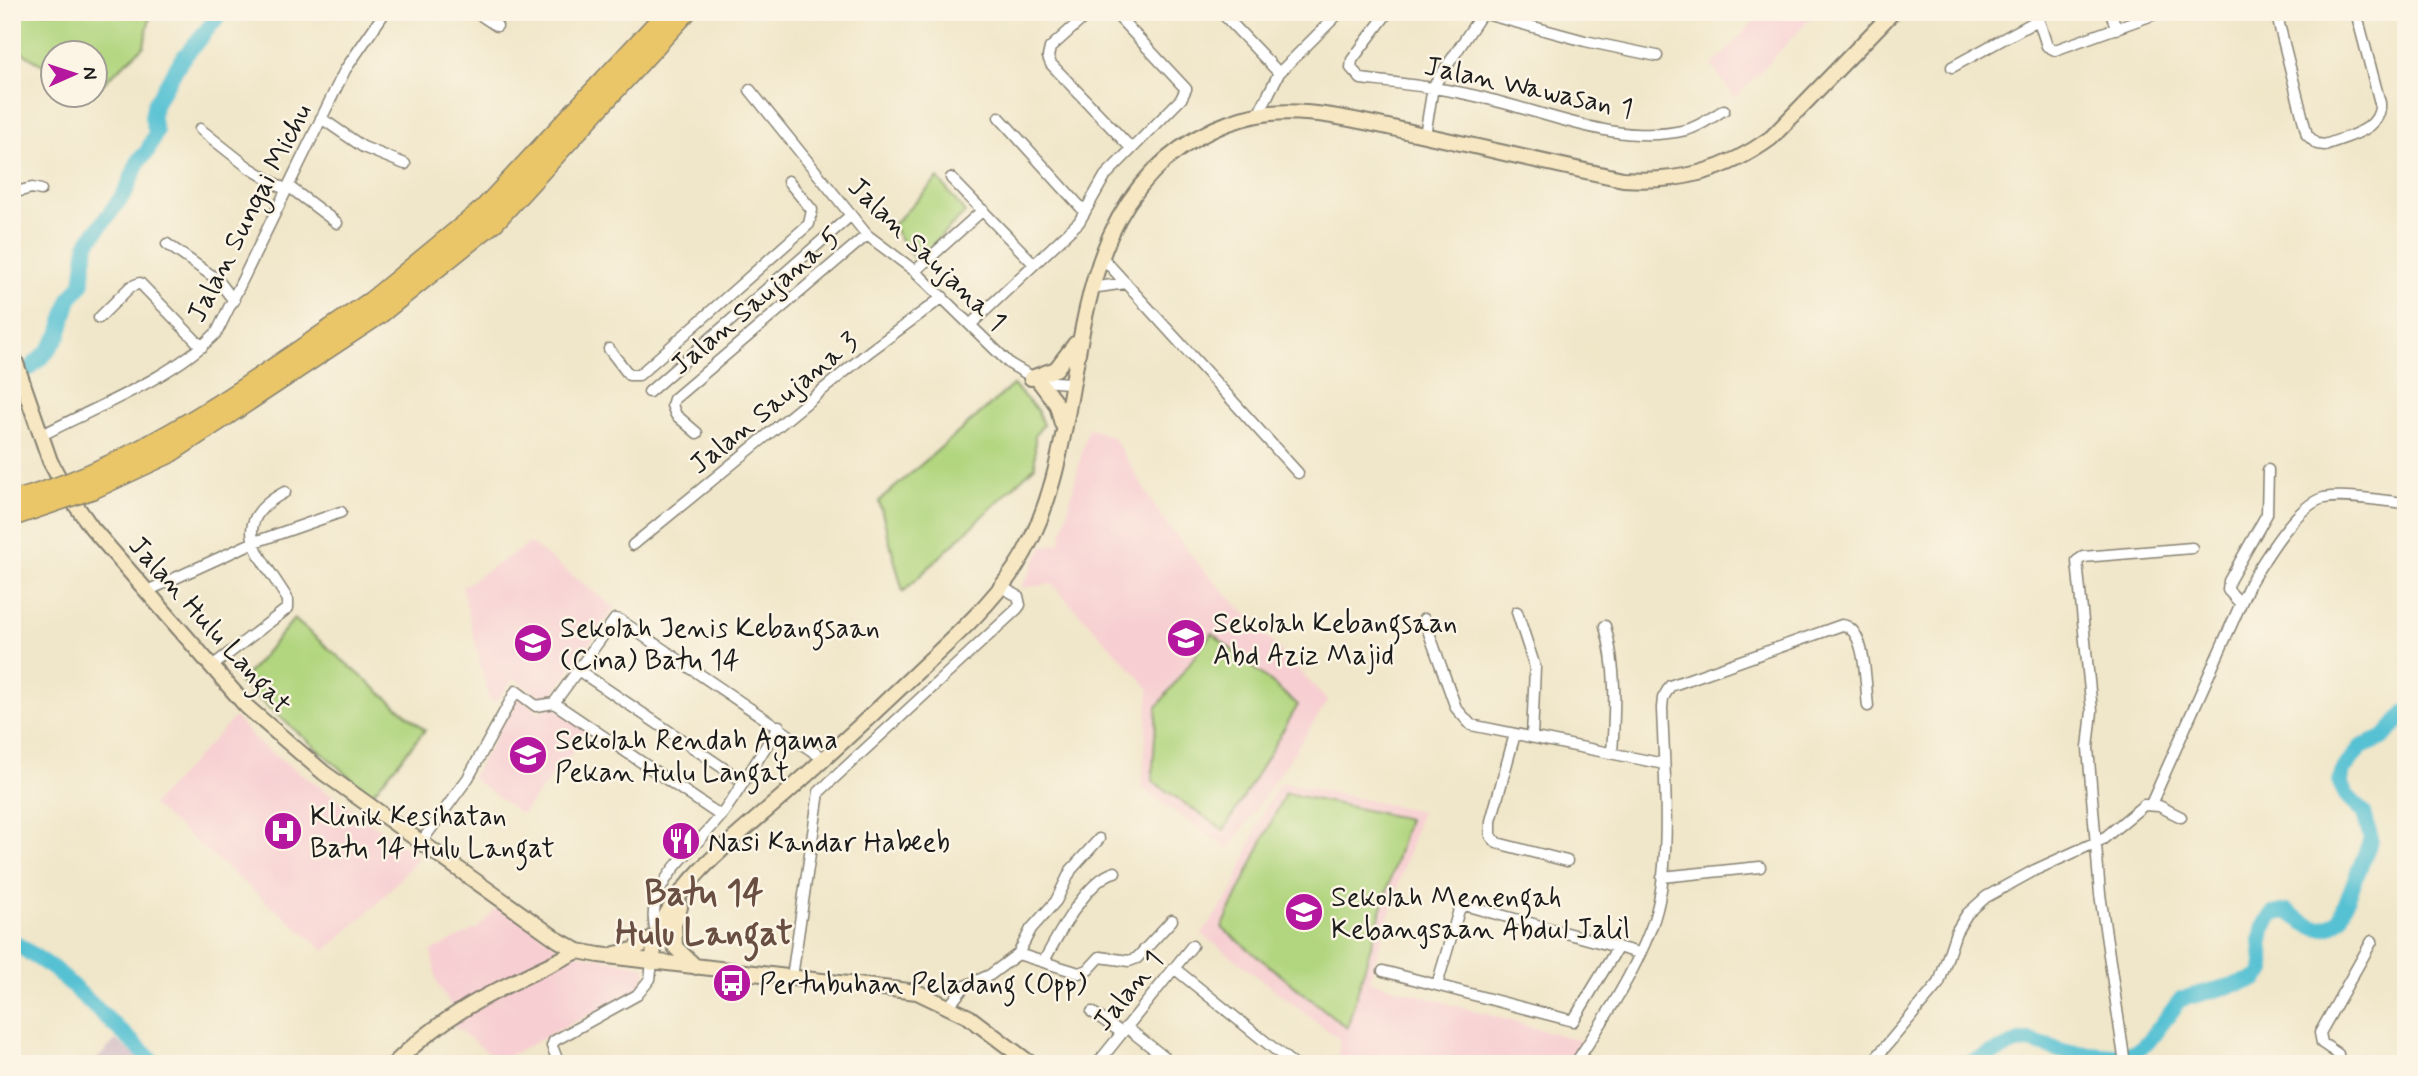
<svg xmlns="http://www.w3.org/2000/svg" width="2418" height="1076" font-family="Mynerve,sans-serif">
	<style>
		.built { fill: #f7cfd2 }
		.industrial { fill: #d2bdc6 }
		.green { fill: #b2d680; stroke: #67794e; stroke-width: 2 }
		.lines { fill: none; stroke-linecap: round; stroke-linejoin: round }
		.river { stroke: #57c1d3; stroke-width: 16 }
		.street-casing { stroke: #868172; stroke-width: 13 }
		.secondary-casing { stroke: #868172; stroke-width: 18 }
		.highway-casing { stroke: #868172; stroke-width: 21 }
		.street { stroke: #fff; stroke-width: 10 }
		.secondary { stroke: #f7e8c3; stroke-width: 14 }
		.highway { stroke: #eac669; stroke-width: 18 }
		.highway-bridge-casing { stroke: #868172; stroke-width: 21; stroke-linecap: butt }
		.highway-bridge { stroke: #eac669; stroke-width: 18 }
		.labels { text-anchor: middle; stroke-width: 5; stroke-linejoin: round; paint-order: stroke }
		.street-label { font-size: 28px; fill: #1c1c1c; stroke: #fcf5e5 }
		.poi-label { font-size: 28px; fill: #1c1c1c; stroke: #fcf5e5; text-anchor: start }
		.district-label { font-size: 35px; font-weight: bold; fill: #694f42; stroke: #fcf5e5 }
	</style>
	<rect width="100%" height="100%" fill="#fcf5e5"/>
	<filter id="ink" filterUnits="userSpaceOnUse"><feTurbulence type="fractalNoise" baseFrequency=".0143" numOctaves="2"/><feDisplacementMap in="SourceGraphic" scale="14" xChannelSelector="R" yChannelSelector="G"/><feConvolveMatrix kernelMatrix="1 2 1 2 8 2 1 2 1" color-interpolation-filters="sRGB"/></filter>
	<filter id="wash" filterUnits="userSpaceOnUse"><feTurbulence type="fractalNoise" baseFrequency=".00686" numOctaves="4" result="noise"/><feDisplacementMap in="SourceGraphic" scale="28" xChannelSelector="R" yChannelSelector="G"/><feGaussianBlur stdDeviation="1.57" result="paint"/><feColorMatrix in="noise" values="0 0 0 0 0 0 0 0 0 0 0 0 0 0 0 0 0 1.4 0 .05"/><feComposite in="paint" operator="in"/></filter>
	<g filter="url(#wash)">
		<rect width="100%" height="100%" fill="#f0e6c9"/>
		<path class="built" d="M1763,12H1817L1735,98L1712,66Z
			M1088,427L1114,438L1158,512L1200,566L1328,701L1229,850L1142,789L1149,688L1052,584L1021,588L1043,546L1060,543Z
			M530,543L615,608L551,697L542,699L514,678L495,703L489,699L462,587Z
			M518,696L539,712L552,705L590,732L521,814L472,778Z
			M235,717L259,744L419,857L377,904L325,951L152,805Z
			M1280,782L1421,811L1369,981L1581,1041L1566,1064H1337L1340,1040L1202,934L1233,890L1263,811Z
			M500,904L564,951L646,967L644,983L635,991L499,1061L450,1023L458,1016L437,983L431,951L478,928Z"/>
		<path class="industrial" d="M116,1040L146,1064H92Z"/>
		<path class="green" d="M24,12H151L144,46L97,89L95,88L94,52H52V69C24,56 0,44 24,12Z
			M938,178L965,213L915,261L892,226Z
			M1013,385L1037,410L1043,425L1035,435V466L903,592L879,501Z
			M294,619L425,730L371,795L240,683Z
			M1212,633L1298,705L1224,830L1152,781L1157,707Z
			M1285,793L1408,819L1347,1028L1222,928Z"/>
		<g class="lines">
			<path class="river" d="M30,368L47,352L59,335L70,299L82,284L87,244L126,191L139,160L147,152L156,132L152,117L155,103L182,59L216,19L217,12
				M12,941L54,969L156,1064
				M1967,1064L2019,1042L2030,1041L2066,1052L2113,1056L2135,1052L2148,1042L2181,999L2256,979L2264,971L2261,941L2263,929L2272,914L2287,911C2304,924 2323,938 2340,918L2371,839L2364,813L2346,795L2340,783L2343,770L2361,747L2383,738L2406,712"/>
		</g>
	</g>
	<g filter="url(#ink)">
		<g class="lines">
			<g class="street-casing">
				<path id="street" d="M476,12L497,26
					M1090,12L1050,48L1048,57L1051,64L1130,147
					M1221,12L1279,73
					M1388,12L1352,60L1351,68L1361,79C1404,84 1446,88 1488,99C1551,114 1620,146 1686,130C1699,127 1712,117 1724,110
					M2036,12L2047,46L2055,50L2161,12
					M2111,12L2116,29
					M2276,12L2307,135L2317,144L2325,145C2347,136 2382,131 2380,103L2356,12
					M1482,13L1585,41L1657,56
					M1952,67L2038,20
					M750,90L867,235L915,271L1010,364L1039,381L1071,383
					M1258,115L1279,73L1340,12
					M999,117L1085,212
					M321,118L363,147L405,164
					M200,129L248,167L286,190
					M1425,135L1433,87L1483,12
					M951,178L1034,264
					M288,186L337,223
					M12,193L32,188L41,190
					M167,244L218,280L234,301
					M1101,256L1298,473
					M915,271L983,210
					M1091,288L1126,283
					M99,318L130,287L140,283L202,347
					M971,324L1079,222L1105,176L1181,99L1186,89L1114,12
					M609,349L629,375H639L809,224L812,210L788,181
					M649,392L850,216
					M697,433L676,415L672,405L674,399L867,235
					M42,435C98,406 174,377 217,332L345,70L385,12
					M633,545L870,351L943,297
					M147,591L252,543L341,512
					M2240,603L2228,590L2229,581L2267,514L2268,470
					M1517,612L1535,667L1532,737
					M1424,619L1456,708L1471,725L1664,764
					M1605,626C1617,669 1615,709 1612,753
					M211,667L288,608V600C263,557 223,525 285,492
					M578,670L744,782
					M554,703L721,816
					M1515,734L1491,821V836L1497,843L1567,861
					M2151,804L2250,583C2264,560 2297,504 2324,498C2345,494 2383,501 2406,503
					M422,841L468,778L516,691L536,706L554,703L615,619L620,620L824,759
					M1662,877L1760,867
					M657,935C639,885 697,849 723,813C743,785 760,755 779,726
					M1018,954L1079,973L1088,970L1100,957L1129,961L1137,958L1172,920
					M1044,961C1057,937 1087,879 1115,872
					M1174,968L1293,1064
					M1383,971L1573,1021L1618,947
					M792,977L819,792L1017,609L1020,605L1018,596L1001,587
					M1437,985L1459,910L1464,905L1639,953
					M949,1006L965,986L990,975L1018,954L1031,929L1056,901L1071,870L1099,839
					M1092,1012L1122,1033
					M1126,1027L1173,1064
					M559,1064L552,1046L554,1041L637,995L650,979L652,963
					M1097,1064L1192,946
					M1575,1064C1603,1021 1633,976 1651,928C1674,870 1664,771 1662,708L1663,698L1670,686L1842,625C1867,628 1865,685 1868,706
					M1871,1064L1939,983L1956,932L1967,914L1986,897L2035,870L2103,839L2144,805L2159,806L2181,817
					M2125,1064L2100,894L2088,748L2092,711L2077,561L2083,557L2192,548
					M2339,1064L2338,1054L2322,1043L2320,1033L2372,941
					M2403,1064L2406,1060"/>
			</g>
			<g class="secondary-casing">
				<path id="secondary" d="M12,352L50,461L67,493L92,528L247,707L324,773L558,940L578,951L599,955L917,992L969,1017L1031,1064
					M1031,378L1056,369L1075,344
					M1039,381L1057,405L1062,424
					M680,907L674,925L675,947L696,967
					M615,954L633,950L657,935
					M652,963C654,953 654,943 657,934C678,878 748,828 791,789C833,751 874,713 915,674C950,641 988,608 1015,568C1105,432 1039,211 1214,129C1232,121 1251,115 1270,113C1318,109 1369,123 1415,133C1485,148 1554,165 1623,179C1679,183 1726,171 1771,138L1893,12
					M394,1064C451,1007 508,985 578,951"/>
			</g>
			<g class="highway-casing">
				<path id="highway" d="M371,301L484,208L667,12
					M379,315L496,221L687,12"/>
			</g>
			<use href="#street" class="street"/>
			<use href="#secondary" class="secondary"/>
			<use href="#highway" class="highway"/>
			<g class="highway-bridge-casing">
				<path id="highway-bridge" d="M12,501C145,465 259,376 371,301
					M12,517L94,489L169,454L379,315"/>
			</g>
			<use href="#highway-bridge" class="highway-bridge"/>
		</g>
	</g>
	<defs>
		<g id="school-disc" transform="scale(2.0125)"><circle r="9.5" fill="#b5179e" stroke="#fcf5e5"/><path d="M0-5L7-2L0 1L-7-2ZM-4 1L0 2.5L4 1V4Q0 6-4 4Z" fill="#fff"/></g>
		<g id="hospital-disc" transform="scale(2.0125)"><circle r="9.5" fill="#b5179e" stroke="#fcf5e5"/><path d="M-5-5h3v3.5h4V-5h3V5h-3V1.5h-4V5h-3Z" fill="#fff"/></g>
		<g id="restaurant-disc" transform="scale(2.0125)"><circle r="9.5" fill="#b5179e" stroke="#fcf5e5"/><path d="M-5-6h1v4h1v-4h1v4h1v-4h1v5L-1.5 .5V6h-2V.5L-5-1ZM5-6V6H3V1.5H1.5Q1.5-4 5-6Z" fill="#fff"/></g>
		<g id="bus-disc" transform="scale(2.0125)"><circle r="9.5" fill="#b5179e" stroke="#fcf5e5"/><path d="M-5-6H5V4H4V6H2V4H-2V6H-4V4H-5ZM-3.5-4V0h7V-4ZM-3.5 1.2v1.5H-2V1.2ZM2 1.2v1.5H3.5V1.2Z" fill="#fff"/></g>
	</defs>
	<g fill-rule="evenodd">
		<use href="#school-disc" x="1186" y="638"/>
		<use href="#school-disc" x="533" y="643"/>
		<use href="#school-disc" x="528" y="755"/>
		<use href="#hospital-disc" x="283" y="831"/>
		<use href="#restaurant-disc" x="681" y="841"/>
		<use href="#school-disc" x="1304" y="912"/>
		<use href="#bus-disc" x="732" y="983"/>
	</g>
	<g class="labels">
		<g class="street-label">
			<text transform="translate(1529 86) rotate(12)" y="10">Jalan Wawasan 1</text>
			<text transform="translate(248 212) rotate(-63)" y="10">Jalan Sungai Michu</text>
			<text transform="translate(928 253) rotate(44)" y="10">Jalan Saujana 1</text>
			<text transform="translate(755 300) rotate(-40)" y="10">Jalan Saujana 5</text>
			<text transform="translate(773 402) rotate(-39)" y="10">Jalan Saujana 3</text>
			<text transform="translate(211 624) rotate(48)" y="10">Jalan Hulu Langat</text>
			<text transform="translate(1127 990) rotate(-51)" y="10">Jalan 1</text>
		</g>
		<g class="poi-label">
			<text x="1213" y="632">Sekolah Kebangsaan<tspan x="1213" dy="32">Abd Aziz Majid</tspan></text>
			<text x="560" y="637">Sekolah Jenis Kebangsaan<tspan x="560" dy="32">(Cina) Batu 14</tspan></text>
			<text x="555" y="749">Sekolah Rendah Agama<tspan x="555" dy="32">Pekan Hulu Langat</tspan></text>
			<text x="310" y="825">Klinik Kesihatan<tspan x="310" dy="32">Batu 14 Hulu Langat</tspan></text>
			<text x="708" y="851">Nasi Kandar Habeeb</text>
			<text x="1331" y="906">Sekolah Menengah<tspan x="1331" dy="32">Kebangsaan Abdul Jalil</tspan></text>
			<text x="759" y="993">Pertubuhan Peladang (Opp)</text>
		</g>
		<g class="district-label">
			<text x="704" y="904">Batu 14<tspan x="704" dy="40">Hulu Langat</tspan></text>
		</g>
	</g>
	<rect width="2418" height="1076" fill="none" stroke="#fcf5e5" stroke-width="42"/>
	<g transform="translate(74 74) rotate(87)"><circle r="33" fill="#fcf5e5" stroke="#a29e95" stroke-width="2"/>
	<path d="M0-5L12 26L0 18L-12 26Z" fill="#b5179e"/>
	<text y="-10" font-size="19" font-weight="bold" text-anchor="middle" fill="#1c1c1c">N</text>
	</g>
</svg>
